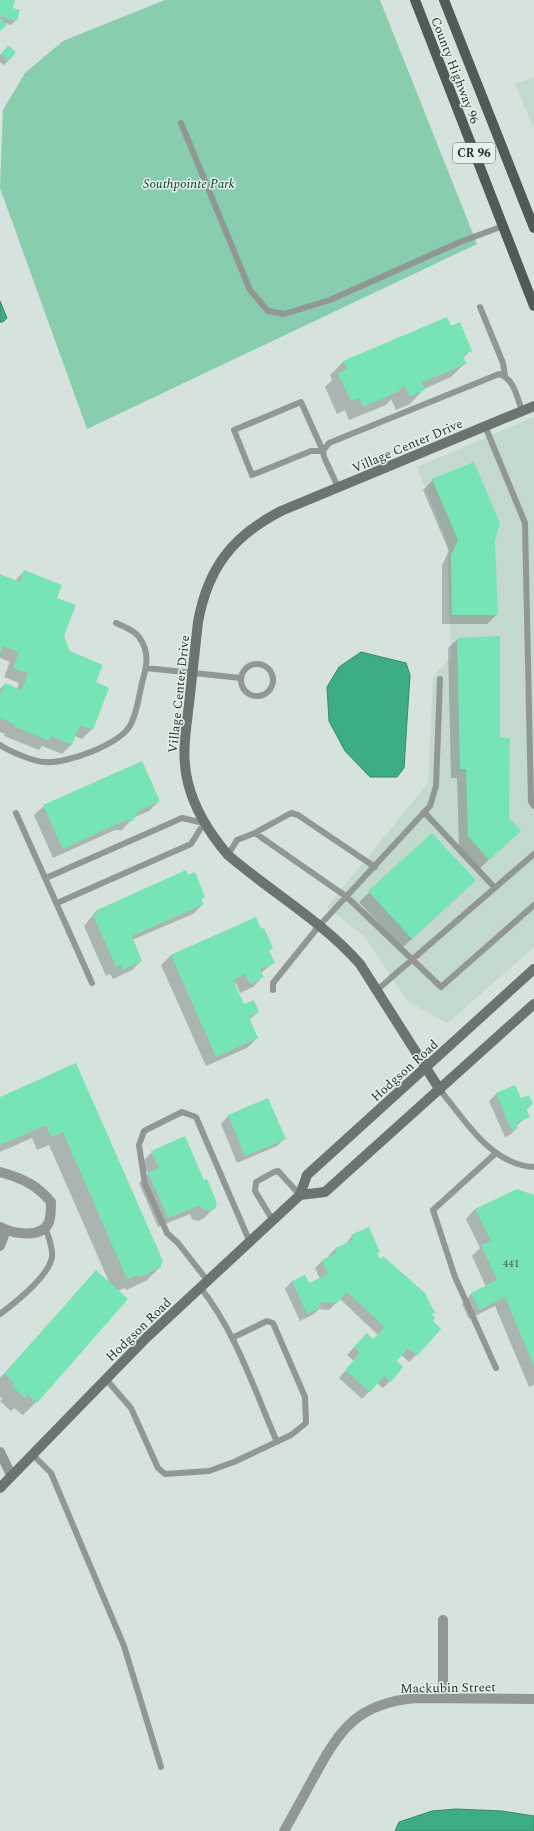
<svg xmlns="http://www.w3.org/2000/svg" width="534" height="1831" font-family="Spectral,serif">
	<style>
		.built { fill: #c3d9ce }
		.green { fill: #88cdad }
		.water { fill: #3cae82; stroke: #378969 }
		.shadow { fill: #0003 }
		.building { fill: #77e4b5 }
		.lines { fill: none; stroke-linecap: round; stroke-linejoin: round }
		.lane { stroke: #919793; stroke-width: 6 }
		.street { stroke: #919793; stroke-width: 10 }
		.secondary { stroke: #6b746f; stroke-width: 10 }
		.primary { stroke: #515b56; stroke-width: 10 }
		.labels { text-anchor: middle; stroke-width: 3; stroke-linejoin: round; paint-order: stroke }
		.number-label { font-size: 11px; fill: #3f5e50 }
		.shield { fill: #e2f1e9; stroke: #636b67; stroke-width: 1 }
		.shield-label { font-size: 12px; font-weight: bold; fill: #2c322f }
		.street-label { font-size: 13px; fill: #2c322f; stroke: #e2f1e9 }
		.park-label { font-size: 13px; font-style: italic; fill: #053826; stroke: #e2f1e9 }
	</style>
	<rect width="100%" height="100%" fill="#d5e3dc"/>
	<path class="built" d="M534,77V128L515,84Z
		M534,417V947L448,1023L408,1002L364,936L327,907L428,783L433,677L451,657L447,542L417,467Z"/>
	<path class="green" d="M165,0H380L477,244L87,429L0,188L3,110L25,73L63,41Z"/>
	<path class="water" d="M0,301L7,318L3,322H0Z
		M361,652L406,663L410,675L404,768L397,777H370L345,751L329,721L327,687L339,667Z
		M456,1809L502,1811L534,1816V1831H395L399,1822L432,1811Z"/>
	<path class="shadow" d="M0,0H14L12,9L16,20L11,25L6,23L0,30Z
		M8,46L9,60L4,65L0,62V55Z
		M450,327L470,351L463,358L465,363L451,377L424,389L410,404L396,410L391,399L386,405L349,420L345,410L337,414L325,387L332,380L330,375L344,361Z
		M433,480L494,540L497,614L487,624H442V565L449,551L423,490Z
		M24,571L56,599L63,636L69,652L94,683L92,729L82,739L75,736L72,744L62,754L42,746L39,750L4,736L5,734L0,732V689L5,684L17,689L19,683L4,677L10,662L0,658V576L15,581Z
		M458,639L499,738L508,819L520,831L479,869L459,846L457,778H451L448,648Z
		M159,801L149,811L133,818L122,830H115L53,858L34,815L44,806Z
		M432,834L465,890L402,948L359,902Z
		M204,897L201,900L203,904L193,914L132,940L141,961L132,970L113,979L110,974L106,976L84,926L97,910Z
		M255,918L272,948L269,951L274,962L261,973L262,977L253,987L240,993L236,983L234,984L243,1006L258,1012L249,1020L257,1038L247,1048L206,1066L161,965L171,955Z
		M76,1065L160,1267L146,1281L126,1290L125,1288L117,1291L36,1402L23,1415L14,1408L11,1411L0,1401L2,1398L0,1397V1378L96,1272L110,1284L49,1145L37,1150L32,1138L0,1152V1098Z
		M515,1086L520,1100L532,1104L526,1110L528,1116L516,1126L517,1128L510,1135L505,1137L489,1101L496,1094Z
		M268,1099L284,1139L277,1146L237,1163L221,1124L228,1116Z
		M152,1152L214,1208L204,1218L198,1221L192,1219L190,1214L158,1227L139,1183L148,1174L142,1162Z
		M534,1196V1385L529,1387L495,1306L469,1319L462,1304L471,1294L486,1287L472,1256L480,1248L466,1219L475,1209Z
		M352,1236L379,1252L377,1253L380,1261L433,1313L431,1315L416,1355L409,1362L401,1355L395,1361L390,1381L383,1388L377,1383L362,1399L339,1378L354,1361L347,1355L359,1342L373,1340L378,1335L340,1299L329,1310L319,1309L314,1314L300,1321L285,1289L292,1281L308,1284L320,1279L315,1268L322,1261L329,1258L328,1256L335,1249L345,1245Z"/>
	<path class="building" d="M0,0H15L13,8L20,10L17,21L0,16Z
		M0,18L7,25L0,31Z
		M8,45L16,52L9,61L1,54Z
		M447,317L451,326L460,322L472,351L463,355L466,364L422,382L425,390L409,397L405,386L399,389L400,391L363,407L359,398L351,401L338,373L347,369L343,361Z
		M474,462L500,523L495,540L498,615H452L451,554L458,540L432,479Z
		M24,570L62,585L57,598L76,605L64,636L70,651L103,665L96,682L109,688L93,730L80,725L72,745L51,736L49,741L13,726L14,724L0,718V695L5,683L22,690L28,673L13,668L19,652L3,646L0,654V574L20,582Z
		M500,636V737L510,738L509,818L521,831L489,860L468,836L466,769H460L457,638Z
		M142,761L160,801L137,812L133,821L126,820L63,849L43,805Z
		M432,833L476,880L412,939L368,891Z
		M186,870L188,875L195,872L205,897L201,899L204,904L132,936L142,961L123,970L120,965L116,967L93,915L97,913V910Z
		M256,917L261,929L264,928L273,948L269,950L275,963L260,969L264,977L250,984L245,974L233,980L244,1004L254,1000L259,1012L249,1017L258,1038L216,1057L171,955Z
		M76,1063L163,1261L161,1264V1267L139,1277L138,1275L127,1279L63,1132L51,1137L46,1125L0,1145V1097Z
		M515,1085L521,1098L529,1095L533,1104L526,1108L530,1117L516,1123L518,1128L512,1131L496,1093Z
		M268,1098L286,1139L245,1156L228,1115Z
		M185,1136L204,1180L207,1179L217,1203L215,1209L209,1211L202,1209L200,1205L168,1218L148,1173L159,1168L151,1151Z
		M517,1189L534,1195V1366L505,1297L479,1310L471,1293L497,1280L481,1245L491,1241L475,1209Z
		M369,1227L380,1252L377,1253L380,1259L383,1256L425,1293L435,1313L431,1314L435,1317L433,1321L441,1329L417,1356L408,1348L397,1361L403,1367L391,1382L384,1376L370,1392L345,1370L360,1353L354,1347L367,1333L373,1339L385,1327L347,1292L337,1303L319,1302L322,1307L307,1314L292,1281L305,1275L309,1283L328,1274L322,1260L337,1253L335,1248L353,1240L351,1235Z
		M96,1270L128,1299L37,1403L28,1395L25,1398L12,1386L15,1384L4,1374Z"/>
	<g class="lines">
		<path class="lane" d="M181,123L250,290L268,311L284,314L330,300L460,242L503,226
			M480,307L503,363L505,376
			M301,402L323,451H311L252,475L234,430Z
			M485,426L525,523L531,802L534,806
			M338,487L324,457L323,451L329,443L499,374C514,378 517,398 522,410
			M241 680a16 16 0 1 1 32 0a16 16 0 1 1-32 0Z
			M146,668L241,678
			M0,745C9,751 34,762 45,762C67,764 121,744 131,724C137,712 139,696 142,683C147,666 150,652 139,637C134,630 122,626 116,623
			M424,812L495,888
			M16,813L92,983
			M255,833L291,813L298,815L375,867
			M228,855L237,840L255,833L347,897L441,987L534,905
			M46,878L182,818L204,823L191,844L57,903
			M273,990V983L319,926L430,806L436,786L440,679
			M377,990L534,854
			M440,1090C465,1120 491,1165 534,1167
			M272,1219L255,1191L256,1182L274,1172L278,1171L300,1195
			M207,1280L178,1243L167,1233L145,1184L139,1145L144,1131L182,1112L196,1117L249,1240
			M200,1287C236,1332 254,1389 277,1442
			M0,1314C15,1303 49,1276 52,1257C53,1246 48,1236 45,1227
			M496,1368L455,1277L433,1210L496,1153
			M105,1378L131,1408L158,1468L165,1474L209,1471L234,1462L291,1435L306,1423L305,1397L273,1323L267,1321L232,1338
			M32,1454L51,1473L124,1646L161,1767"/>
		<path class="street" d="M0,1172C22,1178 37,1185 51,1202C51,1208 51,1216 49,1222C42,1239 13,1234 0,1227
			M0,1246L6,1230
			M0,1452L11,1475
			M443,1698V1620
			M284,1831C295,1812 305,1793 315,1775C341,1727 359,1703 416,1698L534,1699"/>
		<path class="secondary" d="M440,1090L360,964C322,921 271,892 228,855C210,834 195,811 188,783C181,757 186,730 189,704C192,676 195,649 198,622C208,567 233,536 281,511L534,406
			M300,1195L325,1192L534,1004
			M0,1488L146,1338L300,1195L307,1175L534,969"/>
		<path class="primary" d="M415,0L534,306
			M444,0L534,228"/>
	</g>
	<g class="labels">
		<g class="number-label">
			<text x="511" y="1267">441</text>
		</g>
		<rect class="shield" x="453" y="143" width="42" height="20" rx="3"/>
		<g class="shield-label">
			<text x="474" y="157">CR 96</text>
		</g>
		<g class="street-label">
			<text transform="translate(456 70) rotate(69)" y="5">County Highway 96</text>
			<text transform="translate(407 445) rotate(-23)" y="5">Village Center Drive</text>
			<text transform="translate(178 694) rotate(-84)" y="5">Village Center Drive</text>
			<text transform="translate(404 1070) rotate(-42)" y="5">Hodgson Road</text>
			<text transform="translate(138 1329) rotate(-44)" y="5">Hodgson Road</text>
			<text transform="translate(448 1687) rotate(-1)" y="5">Mackubin Street</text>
		</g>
		<g class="park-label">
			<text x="189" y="188">Southpointe Park</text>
		</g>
	</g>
</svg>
